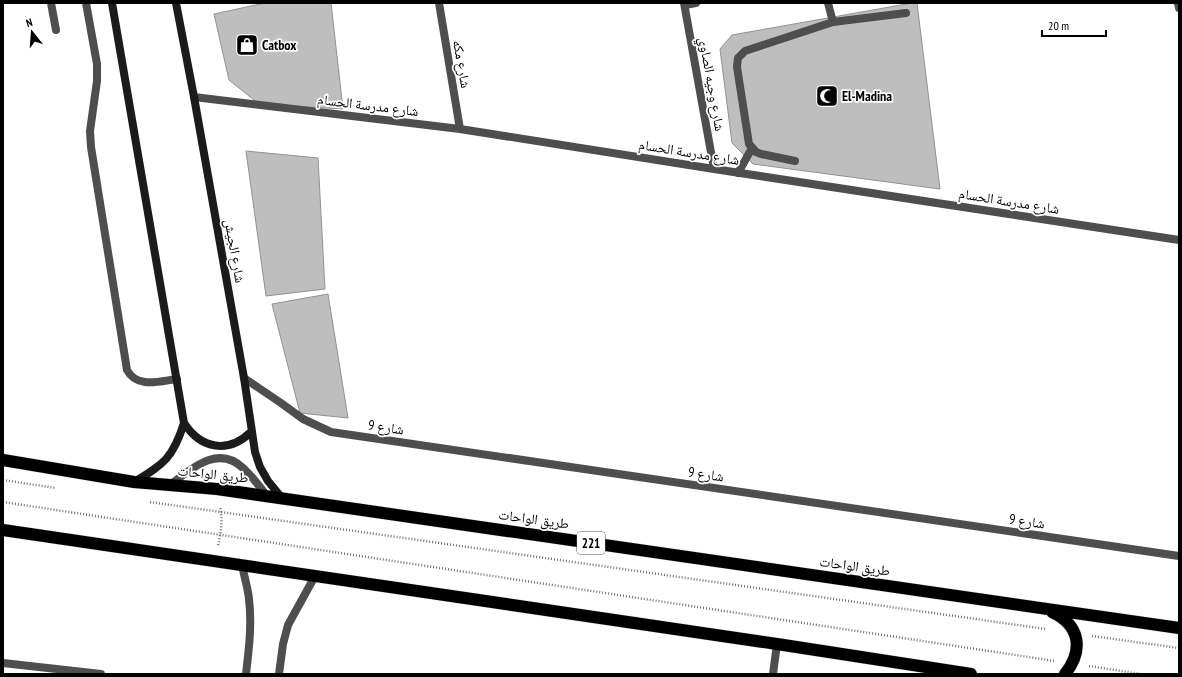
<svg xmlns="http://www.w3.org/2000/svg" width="1182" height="677" font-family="'PT Sans Narrow','Noto Naskh Arabic',sans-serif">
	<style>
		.building { fill: #bebebe; stroke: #929292 }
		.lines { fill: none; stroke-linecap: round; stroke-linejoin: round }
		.highway-casing { stroke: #dbdbdb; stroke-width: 13 }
		.path { stroke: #707070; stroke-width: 2.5; stroke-dasharray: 1 2; stroke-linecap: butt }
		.lane { stroke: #4e4e4e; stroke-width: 8 }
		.street { stroke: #4e4e4e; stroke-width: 8 }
		.secondary { stroke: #1b1b1b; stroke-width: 8 }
		.highway { stroke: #000; stroke-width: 12 }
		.labels { text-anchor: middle; stroke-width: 3.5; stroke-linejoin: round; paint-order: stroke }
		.shield { fill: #fff; stroke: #4c4c4c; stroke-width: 1 }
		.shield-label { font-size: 13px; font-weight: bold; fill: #000 }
		.poi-label { font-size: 14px; font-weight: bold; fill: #000; stroke: #fff; text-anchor: start }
		.street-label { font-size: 14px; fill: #000; stroke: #fff }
	</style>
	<rect width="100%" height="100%" fill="#fff"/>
	<path class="building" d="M265,3H331L343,109L259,104L229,80L214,14Z
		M912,3H917L940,189L753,164L732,143L720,49L732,35Z
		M246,151L318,158L325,289L266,296Z
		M328,294L348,418L300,413L272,304Z"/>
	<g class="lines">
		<g class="highway-casing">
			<path id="highway" d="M3,460L134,482L217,489L1179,628
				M3,530L777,644L971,674
				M1052,612C1080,625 1084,650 1065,674"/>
		</g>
		<path class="path" d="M3,480L56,488
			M3,502L1055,661
			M150,502L1046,629
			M218,545C221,533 223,519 220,507
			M1092,636L1179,648
			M1089,666L1141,674"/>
		<path class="lane" d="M51,3L56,30
			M86,3L97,64V81L90,131L91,147L127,370C137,389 160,381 177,379
			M828,3L833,22
			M795,161L761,154L756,152L749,144L737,67L738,58L745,51L833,22L906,13
			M738,173L752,148
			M170,485C191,469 218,444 243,468C252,476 260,487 267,496
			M242,565C244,576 248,588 249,599C252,624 249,649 246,674
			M3,663L101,674
			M279,674L283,644L288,625L315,576
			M773,674L777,644"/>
		<path class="street" d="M439,3L460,129
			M684,3L714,169
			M1178,3L1179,8
			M685,5L696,3
			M194,97L460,129L714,169L1179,240
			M244,378L281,403L303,419L331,432L1179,556"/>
		<path class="secondary" d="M112,3L184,423C173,458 164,464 134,482
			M176,3L194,97L244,378L255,452L260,467L268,481L282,498
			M184,423C201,449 228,454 251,432"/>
		<use href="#highway" class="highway"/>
	</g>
	<defs>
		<g id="shop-square" transform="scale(1.15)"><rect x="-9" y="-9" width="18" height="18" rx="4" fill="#000" stroke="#fff"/><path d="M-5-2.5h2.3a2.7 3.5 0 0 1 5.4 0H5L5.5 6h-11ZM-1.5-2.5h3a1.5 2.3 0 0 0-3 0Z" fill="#fff"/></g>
		<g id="mosque-square" transform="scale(1.15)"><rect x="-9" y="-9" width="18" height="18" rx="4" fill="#000" stroke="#fff"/><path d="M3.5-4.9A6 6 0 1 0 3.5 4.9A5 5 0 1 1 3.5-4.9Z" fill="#fff"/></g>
	</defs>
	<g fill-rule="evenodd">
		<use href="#shop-square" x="247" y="45"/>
		<use href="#mosque-square" x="827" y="96"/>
	</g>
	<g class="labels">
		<rect class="shield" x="577" y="532" width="28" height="22" rx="3"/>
		<g class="shield-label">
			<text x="591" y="548">221</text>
		</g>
		<g class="poi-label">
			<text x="262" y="50">Catbox</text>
			<text x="842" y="101">El-Madina</text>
		</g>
		<g class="street-label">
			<text transform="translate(462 64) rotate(80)" y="5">شارع مكه</text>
			<text transform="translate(712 84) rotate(80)" y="5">شارع وجيه الصاوي</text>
			<text transform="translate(368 105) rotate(7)" y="5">شارع مدرسة الحسام</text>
			<text transform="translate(689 152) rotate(9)" y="5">شارع مدرسة الحسام</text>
			<text transform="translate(1009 201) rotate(9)" y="5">شارع مدرسة الحسام</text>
			<text transform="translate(235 251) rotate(80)" y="5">شارع الجيش</text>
			<text transform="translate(386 427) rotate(8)" y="5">شارع 9</text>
			<text transform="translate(213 474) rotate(6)" y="5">طريق الواحات</text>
			<text transform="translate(706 474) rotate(8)" y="5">شارع 9</text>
			<text transform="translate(534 519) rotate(8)" y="5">طريق الواحات</text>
			<text transform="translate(1027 521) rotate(8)" y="5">شارع 9</text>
			<text transform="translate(855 566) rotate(8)" y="5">طريق الواحات</text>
		</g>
	</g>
	<rect width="1182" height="677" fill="none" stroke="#000000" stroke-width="8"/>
	<g transform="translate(32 32) rotate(343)" stroke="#ffffff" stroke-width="3" paint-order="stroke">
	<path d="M0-3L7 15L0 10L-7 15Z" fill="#000000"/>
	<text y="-6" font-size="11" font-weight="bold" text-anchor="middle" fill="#000000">N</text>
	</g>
	<path d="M1042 30v6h64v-6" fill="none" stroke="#000000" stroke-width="2"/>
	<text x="1048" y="30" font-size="12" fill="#000000" stroke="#ffffff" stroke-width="3" paint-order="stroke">20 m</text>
</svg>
